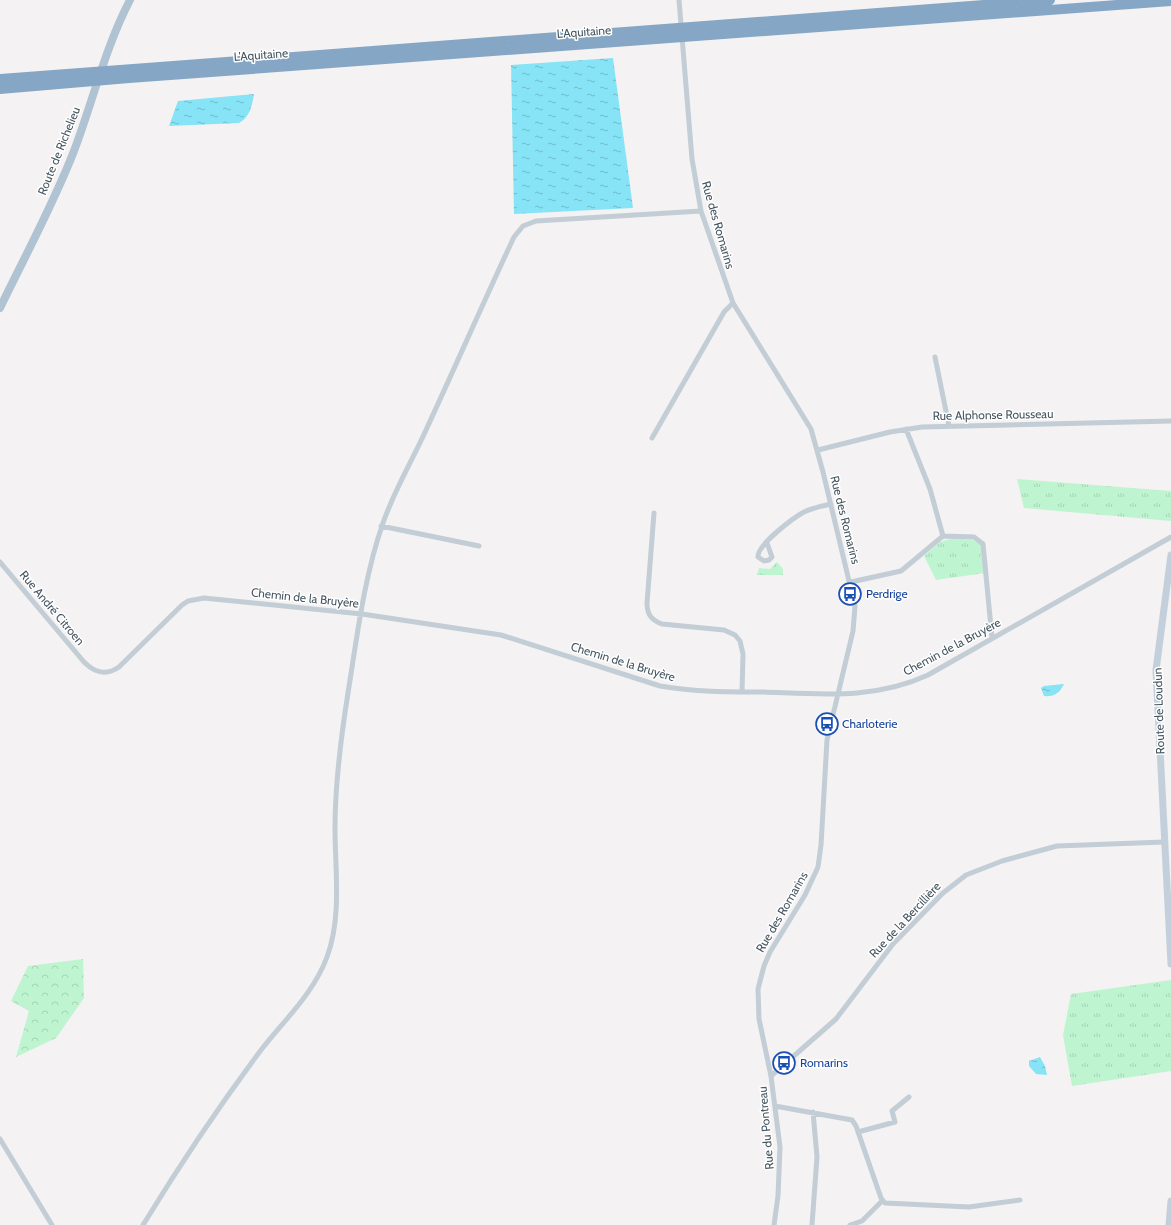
<svg xmlns="http://www.w3.org/2000/svg" width="1171" height="1225" font-family="Cabin,sans-serif">
	<style>
		.grass { fill: url(#grass-tufts) }
		.forest { fill: url(#forest-crowns) }
		.pitch { fill: #bef5d0 }
		.water { fill: url(#water-ripples) }
		.lines { fill: none; stroke-linecap: round; stroke-linejoin: round }
		.minor { stroke: #c2cdd5; stroke-width: 5 }
		.secondary { stroke: #c3d0dc; stroke-width: 7 }
		.primary { stroke: #afc3d3; stroke-width: 8 }
		.motorway { stroke: #85a7c5; stroke-width: 10 }
		.labels { text-anchor: middle; stroke-width: 3; stroke-linejoin: round; paint-order: stroke }
		.street-label { font-size: 12px; fill: #475762; stroke: #fff }
		.transit-label { font-size: 12px; fill: #164399; stroke: #fff; text-anchor: start }
	</style>
	<defs>
		<pattern id="grass-tufts" width="24" height="20" patternUnits="userSpaceOnUse"><rect width="24" height="20" fill="#bef5d0"/><path d="M3 7l-1-3M5 7V3M7 7l1-3M15 17l-1-3M17 17v-4M19 17l1-3" fill="none" stroke="#a5d4b5"/></pattern>
		<pattern id="forest-crowns" width="20" height="18" patternUnits="userSpaceOnUse"><rect width="20" height="18" fill="#bef5d0"/><path d="M2 6a3 3 0 1 1 6 0M12 15a3 3 0 1 1 6 0" fill="none" stroke="#a5d4b5"/></pattern>
		<pattern id="water-ripples" width="26" height="14" patternUnits="userSpaceOnUse"><rect width="26" height="14" fill="#86e4f6"/><path d="M2 4q2-2 4 0t4 0M15 11q2-2 4 0t4 0" fill="none" stroke="#6fbccb"/></pattern>
	</defs>
	<rect width="100%" height="100%" fill="#f4f2f2"/>
	<path class="grass" d="M1017,479L1171,491V521L1024,508Z
		M953,538L973,540L981,545L985,573L936,580L924,556L940,542Z
		M777,562L783,569V575H757L759,568L770,569Z
		M1171,980V1071L1072,1086L1063,1035L1071,994Z"/>
	<path class="forest" d="M83,959L84,998L56,1038L16,1057L29,1011L11,1001L28,966Z"/>
	<path class="pitch" d="M978,546L980,571L970,572L968,548Z"/>
	<path class="water" d="M613,58L633,208L514,214L511,65Z
		M254,94C252,106 250,117 239,123L169,126L178,101Z
		M1064,684C1060,693 1054,697 1044,696L1041,688L1044,686Z
		M1040,1057L1045,1066L1047,1075L1036,1074L1029,1066V1061Z"/>
	<g class="lines">
		<path class="minor" d="M679,0L692,159L701,211L733,303L811,429L823,472L855,606L853,631L827,740L821,845L818,867L805,895L770,952L764,966L758,989L759,1019L771,1076L780,1147L778,1196L774,1225
			M935,357L949,426
			M906,429L930,489L943,536L974,537L983,544L992,638
			M652,438L724,312L733,303
			M818,450L890,432L922,427L1171,421
			M654,513L647,603C647,614 651,620 662,624L724,630L735,635L740,641L743,654L742,692
			M381,526L479,546
			M767,543L772,557L769,560L764,561L758,557C757,545 793,518 804,512C812,508 822,506 831,504
			M0,562L84,662C95,673 106,676 119,667L182,605L188,601L204,598L362,614L501,635L660,686C694,692 729,692 763,692C821,694 874,700 928,675L1171,537
			M851,582L901,571L943,536
			M771,1076L836,1019L893,944L943,893L966,875L1002,861L1057,846L1164,842
			M775,1106L852,1120L856,1126L881,1198L885,1203L969,1207L1020,1200
			M858,1132L895,1122L892,1111L909,1097
			M0,1139L52,1225
			M143,1225C179,1166 217,1109 258,1054C282,1022 313,995 327,957C342,917 335,870 335,828C335,783 341,737 348,693C357,637 364,577 383,523C394,491 412,461 426,430C456,365 484,301 514,237L523,226L536,221L701,211
			M812,1225L817,1157L813,1112
			M850,1225L862,1221L882,1201"/>
		<path class="secondary" d="M1171,555L1156,670L1171,964
			M1169,1225L1171,1201"/>
		<path class="primary" d="M0,308C25,256 53,205 74,151C93,101 105,48 130,0"/>
		<path class="motorway" d="M0,79L1050,0
			M0,89L129,78L1171,1"/>
	</g>
	<defs>
		<g id="bus-ring" transform="scale(1.15)"><circle r="9.5" fill="#fff" stroke="#1a4fb4" stroke-width="1.5"/><path d="M-5-6H5V4H4V6H2V4H-2V6H-4V4H-5ZM-3.5-4V0h7V-4ZM-3.5 1.2v1.5H-2V1.2ZM2 1.2v1.5H3.5V1.2Z" fill="#1a4fb4"/></g>
	</defs>
	<g fill-rule="evenodd">
		<use href="#bus-ring" x="850" y="594"/>
		<use href="#bus-ring" x="827" y="724"/>
		<use href="#bus-ring" x="784" y="1063"/>
	</g>
	<g class="labels">
		<g class="street-label">
			<text transform="translate(584 32) rotate(-4)" y="4">L'Aquitaine</text>
			<text transform="translate(261 55) rotate(-4)" y="4">L'Aquitaine</text>
			<text transform="translate(59 151) rotate(-68)" y="4">Route de Richelieu</text>
			<text transform="translate(718 225) rotate(74)" y="4">Rue des Romarins</text>
			<text transform="translate(993 415) rotate(-1)" y="4">Rue Alphonse Rousseau</text>
			<text transform="translate(845 520) rotate(76)" y="4">Rue des Romarins</text>
			<text transform="translate(305 598) rotate(6)" y="4">Chemin de la Bruyère</text>
			<text transform="translate(52 608) rotate(50)" y="4">Rue André Citroen</text>
			<text transform="translate(952 647) rotate(-28)" y="4">Chemin de la Bruyère</text>
			<text transform="translate(623 662) rotate(17)" y="4">Chemin de la Bruyère</text>
			<text transform="translate(1159 711) rotate(-92)" y="4">Route de Loudun</text>
			<text transform="translate(782 912) rotate(-60)" y="4">Rue des Romarins</text>
			<text transform="translate(905 920) rotate(-47)" y="4">Rue de la Bercillière</text>
			<text transform="translate(766 1128) rotate(-95)" y="4">Rue du Pontreau</text>
		</g>
		<g class="transit-label">
			<text x="866" y="598">Perdrige</text>
			<text x="842" y="728">Charloterie</text>
			<text x="800" y="1067">Romarins</text>
		</g>
	</g>
</svg>
